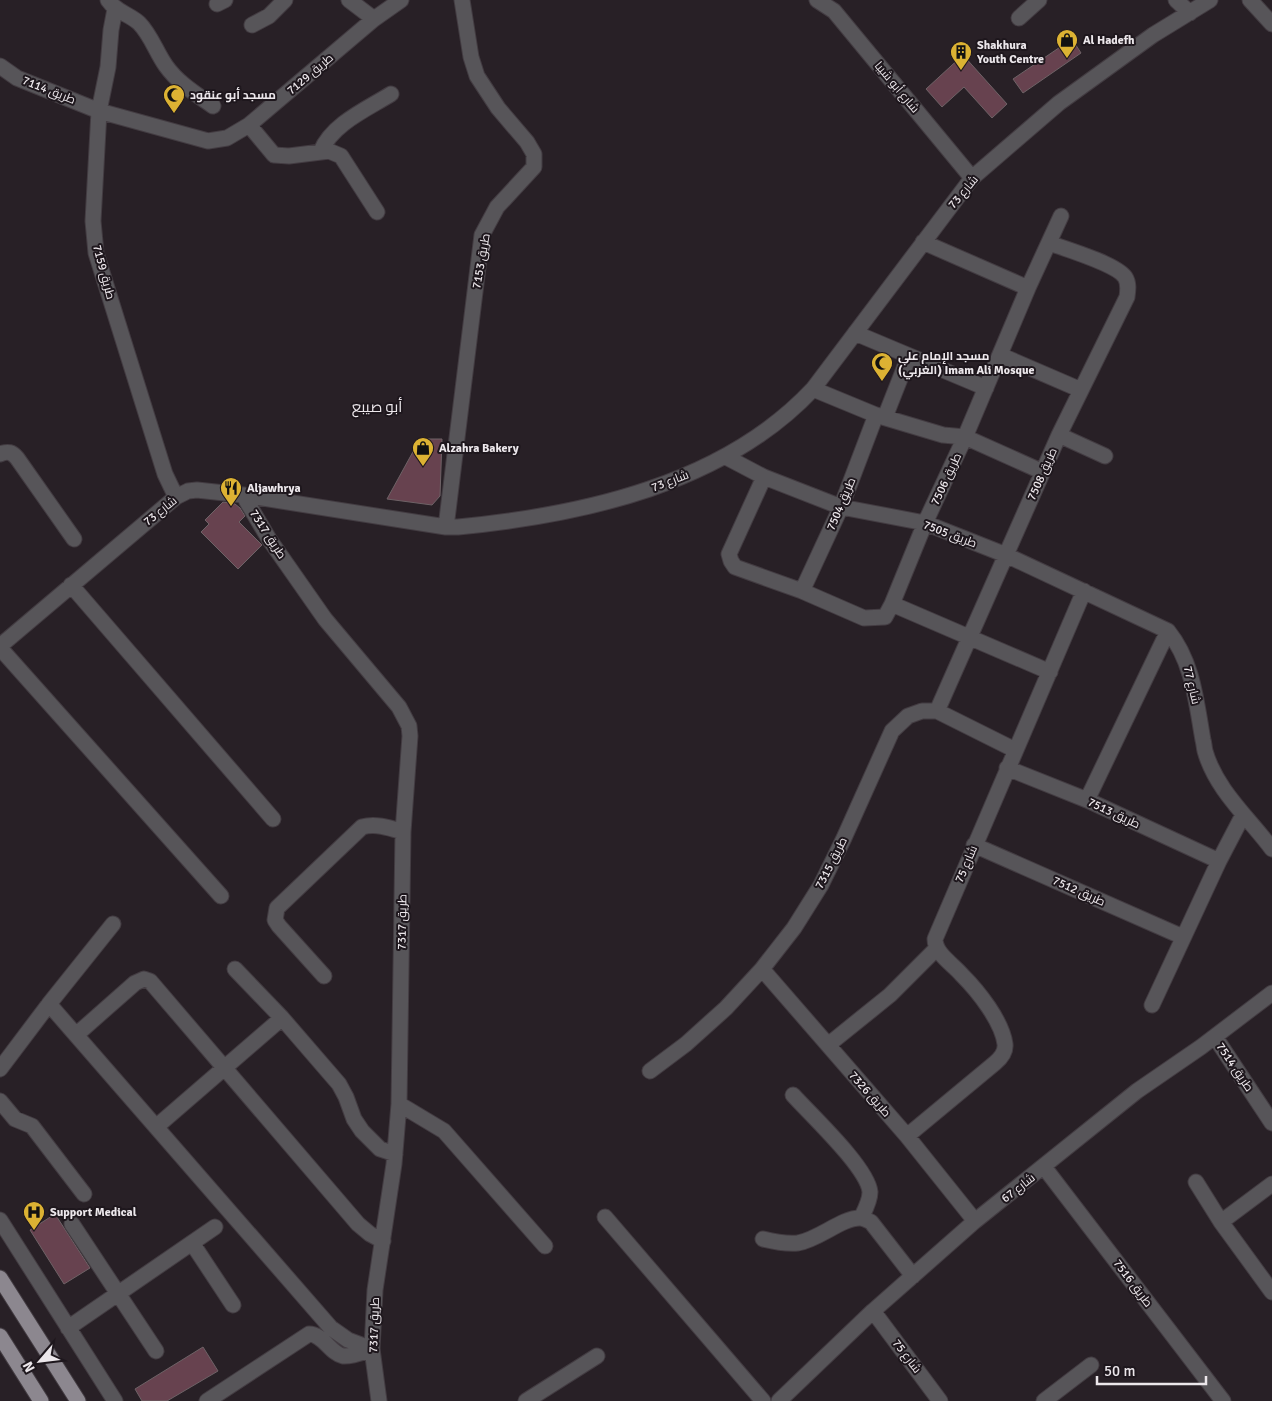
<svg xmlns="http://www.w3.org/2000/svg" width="1272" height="1401" font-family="Signika,Cairo,sans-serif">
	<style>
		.building { fill: #67424f; stroke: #6e6266 }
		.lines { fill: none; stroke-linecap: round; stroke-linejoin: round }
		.minor-casing { stroke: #433c42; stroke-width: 17 }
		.primary-casing { stroke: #433c42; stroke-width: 17 }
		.minor { stroke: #575559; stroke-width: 15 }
		.primary { stroke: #8c878f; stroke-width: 15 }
		.labels { text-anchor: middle; stroke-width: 4; stroke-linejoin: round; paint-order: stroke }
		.poi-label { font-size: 12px; font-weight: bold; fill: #ece7eb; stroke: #1e171d; text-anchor: start }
		.street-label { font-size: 12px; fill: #ece7eb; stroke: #1e171d }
		.quarter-label { font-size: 15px; fill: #ece7eb; stroke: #1e171d }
	</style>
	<rect width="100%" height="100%" fill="#282026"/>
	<path class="building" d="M1072,39L1081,53L1023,93L1013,79Z
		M963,55L1007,104L992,118L964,87L942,107L926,89Z
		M420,439H442L440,496L432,505L387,499Z
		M223,502L235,504L240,508L245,516L239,522L262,545L238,569L201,532L209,524L205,520Z
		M55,1214L90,1268L64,1284L30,1230Z
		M203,1347L218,1371L167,1401H142L135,1389Z"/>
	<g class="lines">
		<g class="minor-casing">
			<path id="minor" d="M108,0C116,12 129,14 139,23C151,35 156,52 166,66C178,83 196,94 213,106
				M349,0L374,19
				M817,0L834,11L972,178
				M1176,0L1190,13
				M1250,0L1272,24
				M217,4L225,0
				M115,9L111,30L108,67L99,111L93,221L96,253L165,474L176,497
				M1019,18L1039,0
				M252,25L269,16L285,0
				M0,66L17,78L99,111L208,141L227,138L249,125L374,19L401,0
				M249,125L274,155L289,156L329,151L341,156L377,212
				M321,151C332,124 367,109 391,94
				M923,242L1028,288
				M855,333L986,388
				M1000,355L1081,390
				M813,389L876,415L943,435L965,437L1043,472
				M885,417L909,356
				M1059,435L1105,456
				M0,454C8,451 12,452 17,458L74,539
				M726,457L764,477L841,507L925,523L1006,555L1168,631C1193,662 1196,701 1203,740C1204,743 1204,747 1205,751C1216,790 1249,818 1272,849
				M764,477L729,554L731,561L735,567L802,591L864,618L885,617L892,604L1050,672
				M243,495L269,539L325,619L399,707L409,726L410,736L403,832L399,1104L394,1164L375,1290L372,1349L379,1401
				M446,527L482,235L497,207L534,167V154L527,142L498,108L477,76L471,57L462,0
				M71,585L273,819
				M802,591L841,507L876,415
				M892,604L925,523L965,437L1028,288L1061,216
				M0,646L176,497L188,491L197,490L243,495L446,527H458C583,515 724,484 813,389L972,178L1059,103L1153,35L1210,0
				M0,648L221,896
				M937,711L1059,435L1127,297C1128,290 1129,283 1125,277C1116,264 1066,249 1049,243
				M1007,768L1087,800L1219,861
				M1087,800L1168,631
				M974,845L1183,937
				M235,969L282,1018L339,1084L346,1097L354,1119L362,1131L380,1149L395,1154
				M762,969L907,1136L975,1221
				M324,976L279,926L275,920L277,908L362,827C376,823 390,828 403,832
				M49,1004L331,1328L348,1340L372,1349
				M1152,1005L1219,861L1243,815
				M76,1035L135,983L144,979L150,981L358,1224L370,1234L383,1241
				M1215,1037L1272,1123
				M828,1045L890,995L937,948
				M0,1069L49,1004L113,924
				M650,1071L686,1044L726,1008L762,969L794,928L821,885L844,838L892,731L908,716L922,711H937L1015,750
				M793,1095C811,1115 868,1168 870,1192C870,1201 865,1210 861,1218
				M0,1101L15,1119L32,1126L84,1194
				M399,1104L444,1131L545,1246
				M156,1127L282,1018
				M907,1136L995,1063C1001,1058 1006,1052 1005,1044C1002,1021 978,991 962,975C953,964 935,954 935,939L1084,591
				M1044,1167L1223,1401
				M1196,1182L1221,1222L1272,1292
				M605,1217L763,1401
				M0,1220L115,1401
				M1221,1222L1272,1184
				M72,1224L156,1351
				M763,1239C775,1242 786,1244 798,1243C820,1239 841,1218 860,1218C863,1218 867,1220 871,1222L913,1276
				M192,1243L233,1305
				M873,1311L940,1401
				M68,1328L215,1227
				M207,1401L309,1334C323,1334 330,1353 343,1356C352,1357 363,1352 372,1349
				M526,1401L597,1356
				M779,1401L873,1311L975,1221L1137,1091L1201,1047L1272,993
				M1044,1401L1091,1365"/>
		</g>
		<g class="primary-casing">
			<path id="primary" d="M0,1278L78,1401
				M0,1336L41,1401"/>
		</g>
		<use href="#minor" class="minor"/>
		<use href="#primary" class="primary"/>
	</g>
	<defs>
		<g id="shop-pin" transform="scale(1.125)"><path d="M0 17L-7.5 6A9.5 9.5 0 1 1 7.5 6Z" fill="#dcb233" stroke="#1e171d"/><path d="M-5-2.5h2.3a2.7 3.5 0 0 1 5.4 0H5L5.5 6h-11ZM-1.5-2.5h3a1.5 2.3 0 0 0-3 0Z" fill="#111"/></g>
		<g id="building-pin" transform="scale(1.125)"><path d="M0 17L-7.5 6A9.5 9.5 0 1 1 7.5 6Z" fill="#dcb233" stroke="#1e171d"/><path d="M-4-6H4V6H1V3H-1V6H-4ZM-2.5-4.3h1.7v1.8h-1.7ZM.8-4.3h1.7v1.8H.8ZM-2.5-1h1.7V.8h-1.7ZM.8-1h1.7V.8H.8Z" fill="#111"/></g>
		<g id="mosque-pin" transform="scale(1.125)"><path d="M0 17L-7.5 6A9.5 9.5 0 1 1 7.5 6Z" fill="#dcb233" stroke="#1e171d"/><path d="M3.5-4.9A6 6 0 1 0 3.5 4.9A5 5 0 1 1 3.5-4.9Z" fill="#111"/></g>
		<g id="restaurant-pin" transform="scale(1.125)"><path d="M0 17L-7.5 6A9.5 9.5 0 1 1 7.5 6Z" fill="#dcb233" stroke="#1e171d"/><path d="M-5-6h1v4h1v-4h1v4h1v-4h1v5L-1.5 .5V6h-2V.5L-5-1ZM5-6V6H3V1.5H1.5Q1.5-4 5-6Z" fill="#111"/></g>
		<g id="hospital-pin" transform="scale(1.125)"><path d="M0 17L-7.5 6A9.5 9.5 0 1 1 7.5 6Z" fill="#dcb233" stroke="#1e171d"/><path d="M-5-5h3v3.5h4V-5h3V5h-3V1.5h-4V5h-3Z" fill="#111"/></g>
	</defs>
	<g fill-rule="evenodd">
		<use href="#shop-pin" x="1067" y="40"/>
		<use href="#building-pin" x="961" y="52"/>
		<use href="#mosque-pin" x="174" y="95"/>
		<use href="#mosque-pin" x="882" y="363"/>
		<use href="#shop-pin" x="423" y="448"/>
		<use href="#restaurant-pin" x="231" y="488"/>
		<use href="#hospital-pin" x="34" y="1212"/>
	</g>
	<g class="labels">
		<g class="poi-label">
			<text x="1083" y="44">Al Hadefh</text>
			<text x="977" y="49">Shakhura<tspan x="977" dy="14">Youth Centre</tspan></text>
			<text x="190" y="99">مسجد أبو عنقود</text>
			<text x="898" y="360">مسجد الإمام علي<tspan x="898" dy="14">(الغربي) Imam Ali Mosque</tspan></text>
			<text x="439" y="452">Alzahra Bakery</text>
			<text x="247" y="492">Aljawhrya</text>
			<text x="50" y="1216">Support Medical</text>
		</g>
		<g class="street-label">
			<text transform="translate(310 74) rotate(-40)" y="4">طريق 7129</text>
			<text transform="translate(897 87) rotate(50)" y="4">شارع أبو شيبا</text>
			<text transform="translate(49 90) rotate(22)" y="4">طريق 7114</text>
			<text transform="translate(963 192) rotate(-50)" y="4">شارع 73</text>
			<text transform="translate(481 261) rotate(-80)" y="4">طريق 7153</text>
			<text transform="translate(104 272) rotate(75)" y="4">طريق 7159</text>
			<text transform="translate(1042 474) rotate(-66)" y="4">طريق 7508</text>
			<text transform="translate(946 479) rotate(-65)" y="4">طريق 7506</text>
			<text transform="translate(670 481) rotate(-21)" y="4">شارع 73</text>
			<text transform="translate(841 504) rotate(-67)" y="4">طريق 7504</text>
			<text transform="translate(160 511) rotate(-39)" y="4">شارع 73</text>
			<text transform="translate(268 534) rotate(57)" y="4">طريق 7317</text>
			<text transform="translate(950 534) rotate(21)" y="4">طريق 7505</text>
			<text transform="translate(1192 685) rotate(77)" y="4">شارع 77</text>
			<text transform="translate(1114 813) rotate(25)" y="4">طريق 7513</text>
			<text transform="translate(831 863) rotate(-63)" y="4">طريق 7315</text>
			<text transform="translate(966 864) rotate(-67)" y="4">شارع 75</text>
			<text transform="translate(1079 891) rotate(24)" y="4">طريق 7512</text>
			<text transform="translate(402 922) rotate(-89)" y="4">طريق 7317</text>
			<text transform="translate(1235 1067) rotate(56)" y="4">طريق 7514</text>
			<text transform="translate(870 1094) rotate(49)" y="4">طريق 7326</text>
			<text transform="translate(1018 1188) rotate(-38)" y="4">شارع 67</text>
			<text transform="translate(1133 1283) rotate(53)" y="4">طريق 7516</text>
			<text transform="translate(374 1325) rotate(-88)" y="4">طريق 7317</text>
			<text transform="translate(907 1356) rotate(53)" y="4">شارع 75</text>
		</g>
		<g class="quarter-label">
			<text x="377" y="412">أبو صيبع</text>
		</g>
	</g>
	<g transform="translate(40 1361) rotate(242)" stroke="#1e171d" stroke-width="4" paint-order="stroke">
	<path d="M0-4L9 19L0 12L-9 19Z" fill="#ece7eb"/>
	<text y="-8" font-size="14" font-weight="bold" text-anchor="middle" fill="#ece7eb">N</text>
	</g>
	<path d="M1097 1376v8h109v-8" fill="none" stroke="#ece7eb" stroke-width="2.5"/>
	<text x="1104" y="1376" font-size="15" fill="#ece7eb" stroke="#1e171d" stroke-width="4" paint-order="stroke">50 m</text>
</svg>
